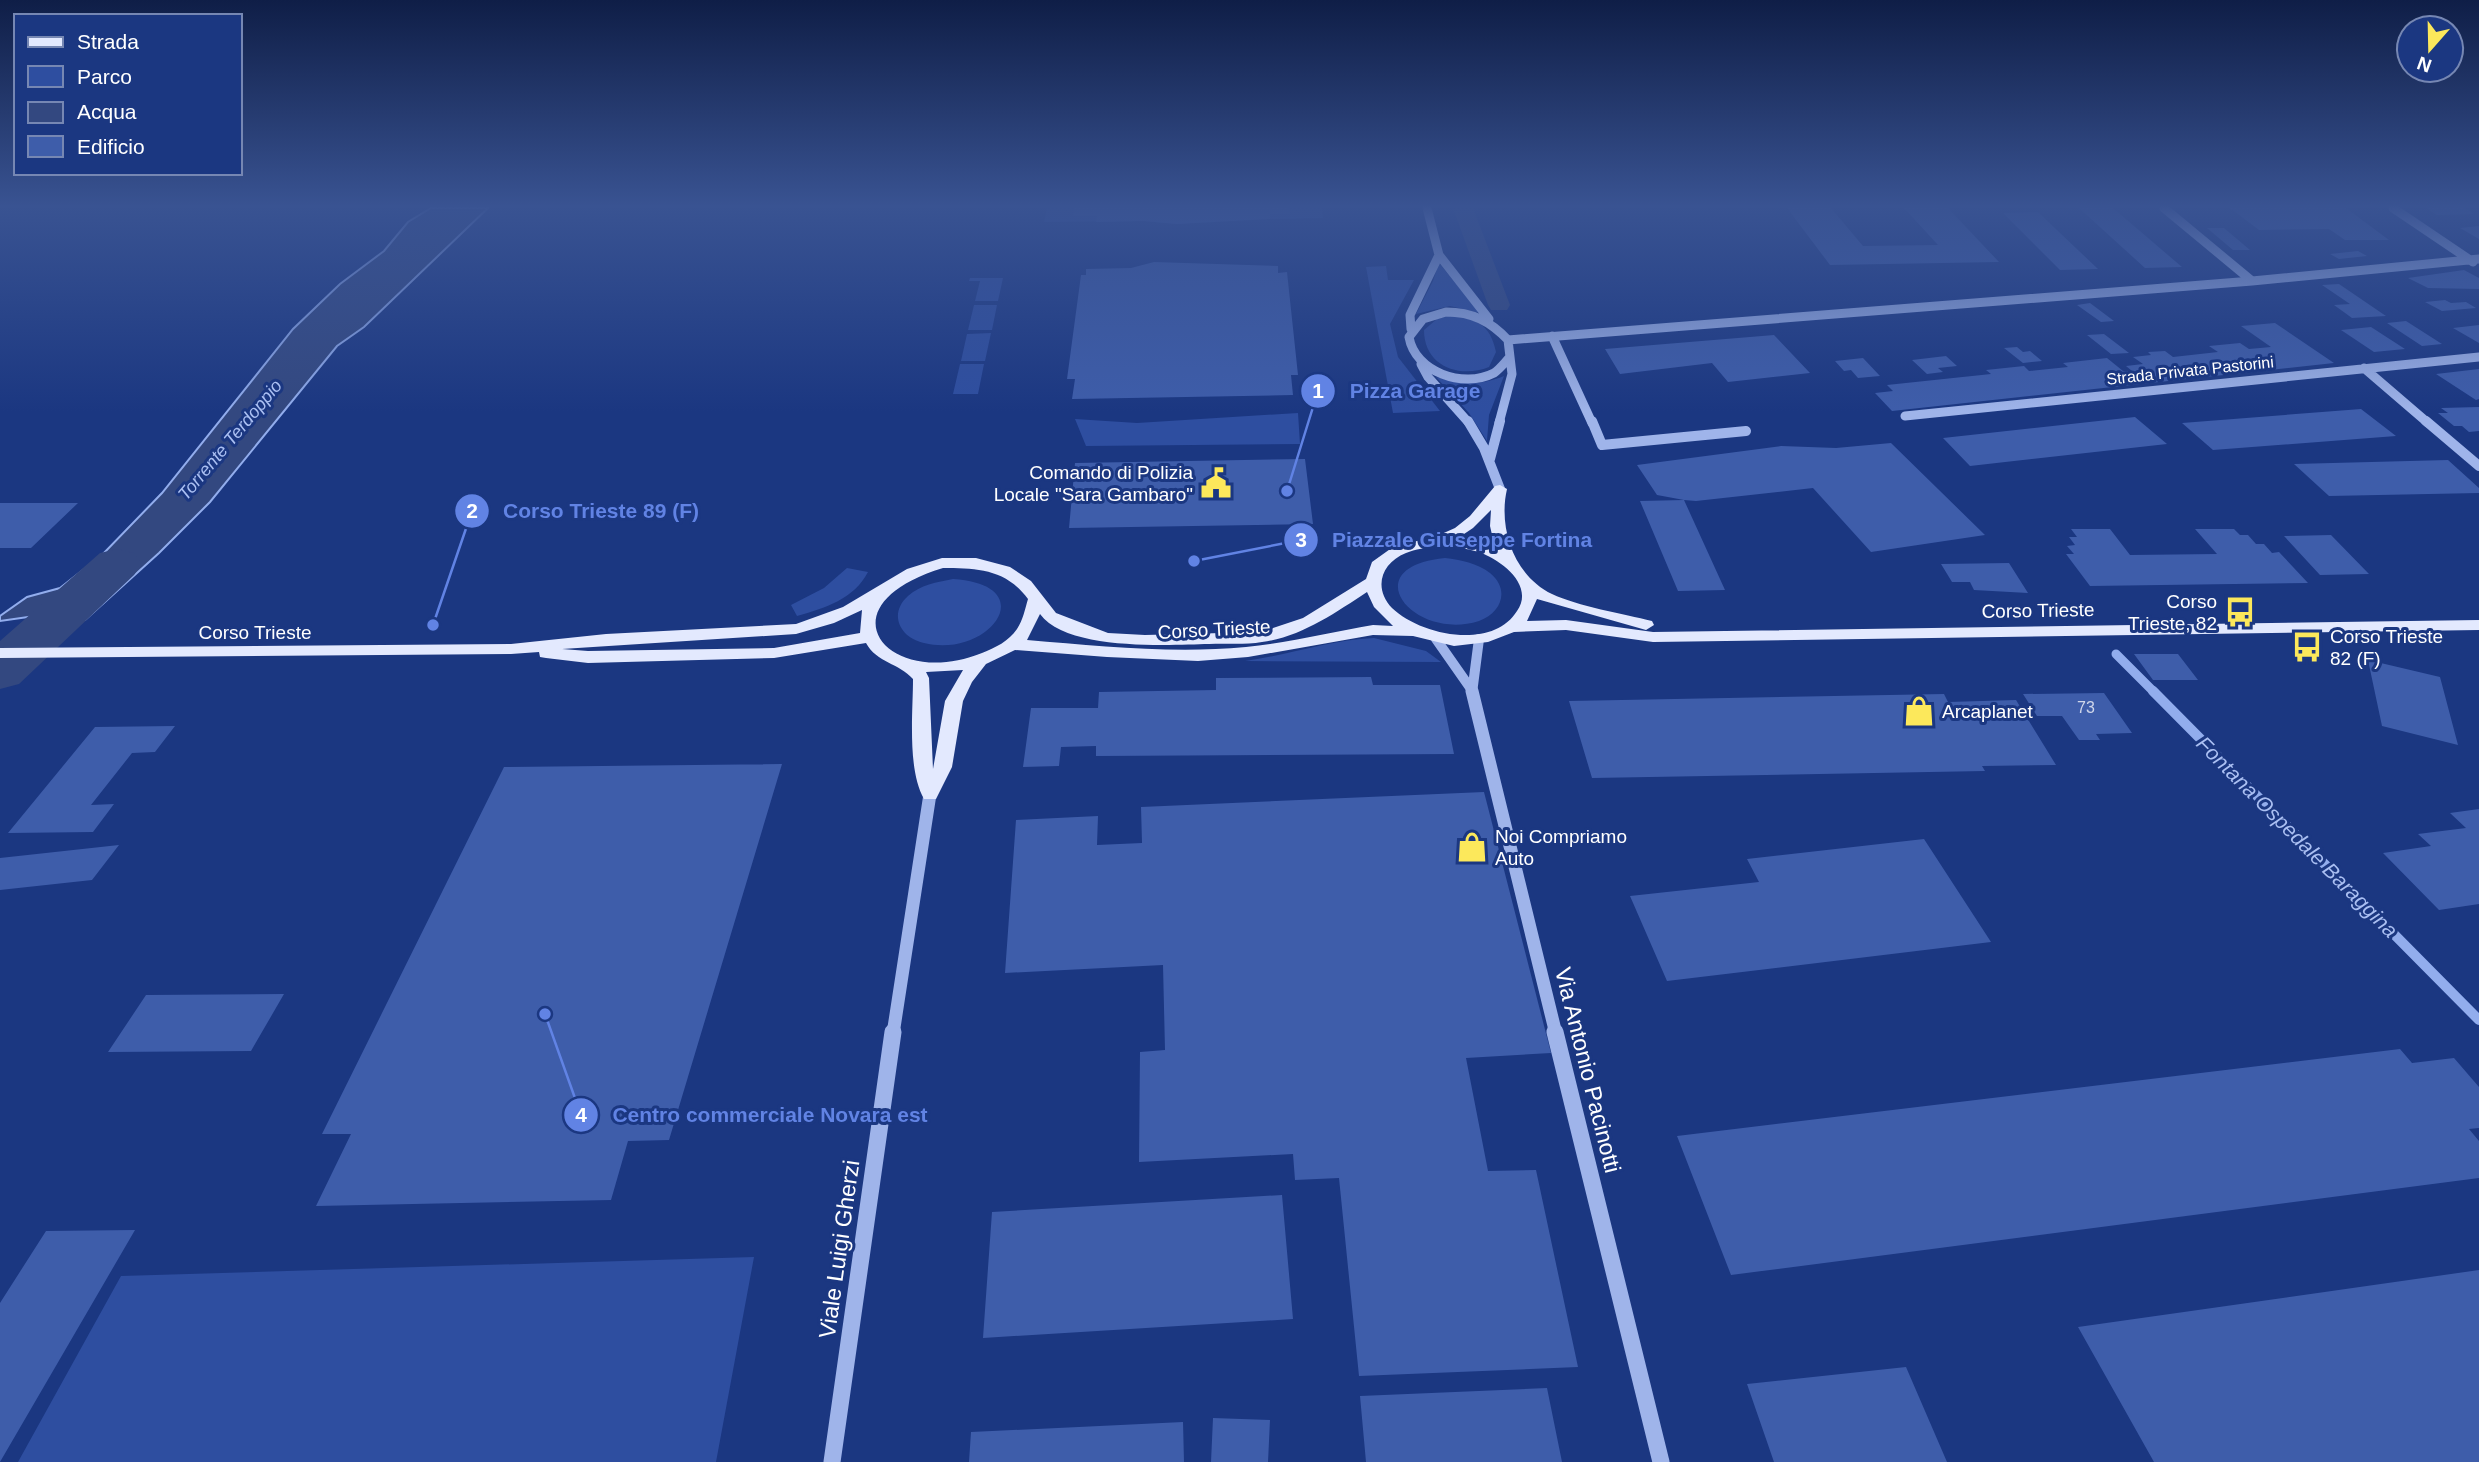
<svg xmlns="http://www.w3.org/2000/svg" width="2479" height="1462" font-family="Helvetica,sans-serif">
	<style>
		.green { fill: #2e4ea0 }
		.water { fill: #334880; stroke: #92aded; stroke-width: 2 }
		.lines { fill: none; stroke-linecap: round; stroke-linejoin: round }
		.stream-far1 { stroke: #92aded; stroke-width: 9 }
		.stream { stroke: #92aded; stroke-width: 10 }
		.canal { fill: #334880; fill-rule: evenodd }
		.river { fill: #334880; fill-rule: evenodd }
		.building { fill: #3e5daa }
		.minor-far3 { stroke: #9fb4ea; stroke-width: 9 }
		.minor-far2 { stroke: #9fb4ea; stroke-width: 10 }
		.minor-far1 { stroke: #9fb4ea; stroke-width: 13 }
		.minor { stroke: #9fb4ea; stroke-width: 17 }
		.major { fill: #e3e9fe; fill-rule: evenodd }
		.labels { text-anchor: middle; stroke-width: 6; stroke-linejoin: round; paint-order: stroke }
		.far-street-label { font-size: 16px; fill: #fff; stroke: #1b3781 }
		.number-label { font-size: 16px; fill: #cfd6ea }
		.far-water-label { font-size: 18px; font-style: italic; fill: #aabff2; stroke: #1b3781 }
		.poi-label { font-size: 19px; fill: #fff; stroke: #1b3781; text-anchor: start }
		.street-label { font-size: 19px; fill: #fff; stroke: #1b3781 }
		.water-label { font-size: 21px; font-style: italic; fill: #aabff2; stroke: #1b3781 }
		.near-street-label { font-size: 23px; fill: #fff; stroke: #1b3781 }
		.leader { fill: none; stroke: #6183e4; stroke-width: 2.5 }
		.callout-dot { fill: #6183e4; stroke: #1b3781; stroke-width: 2.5 }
		.mark-label { font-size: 21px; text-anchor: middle; font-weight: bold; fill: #fff }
		.callout-label { font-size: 21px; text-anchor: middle; font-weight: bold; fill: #6183e4; stroke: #1b3781; stroke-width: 6; stroke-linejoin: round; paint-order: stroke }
	</style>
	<rect width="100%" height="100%" fill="#1b3781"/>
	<path class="green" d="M1047,208H1322L1323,218L1230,220L1177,224L1144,221L1044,222Z
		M1439,263L1480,313L1450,306L1416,314L1433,281Z
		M1386,266L1388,280H1414L1390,324L1398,357L1440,411L1393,413L1366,267Z
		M970,278H1003L998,301H975L980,281H969Z
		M974,305H997L992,330H968Z
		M1450,316C1476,319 1490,323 1496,352L1489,367C1459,379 1424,366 1424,330L1437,319Z
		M991,333L985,361H961L967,334Z
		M960,364H984L978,394H953Z
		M1504,376L1489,415L1487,441L1469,413L1436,377C1461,384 1480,386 1504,376Z
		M1298,413L1300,444L1086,446L1075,419L1137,423Z
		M1445,558C1461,560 1477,563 1490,573C1510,589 1502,613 1479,621C1413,642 1353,567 1445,558Z
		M847,568L868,572C854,599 825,608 797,616L791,605L824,588Z
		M953,579C1044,585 989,659 924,643C900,638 888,614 908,596C920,585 937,582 953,579Z
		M1374,638L1426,651L1441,662L1245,661C1289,655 1330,640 1374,638Z
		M754,1257L716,1462H18L121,1276Z"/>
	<path class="water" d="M431,208H488L364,327L337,346L210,502L159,553L85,620L35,616L0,621V616L27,597L60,588L102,555L162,493L293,329L340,284L384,251L408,222Z"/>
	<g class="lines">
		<path class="stream-far1" d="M2116,654L2155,693"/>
		<path class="stream" d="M2153,691L2479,1020"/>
		<path class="canal" d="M1453,208H1473L1510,305L1507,310H1491L1488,305Z"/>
		<path class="river" d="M117,549L134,553L142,564L134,575L19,684L0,689V641L100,553Z"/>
	</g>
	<path class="building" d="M1074,208H1289L1290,214H1270V219L1177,224L1144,221L1096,222L1097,216H1073Z
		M1787,208H1831L1863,246L1938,245L1904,208H1948L1999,262L1830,265Z
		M2079,208H2113L2182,267L2145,268Z
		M2230,208H2346L2389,240H2345L2329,229L2259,230Z
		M2426,208H2465L2474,214L2437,215Z
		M2038,212L2098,269L2060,270L2003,213Z
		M2479,226V239L2460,228Z
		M2207,228H2224L2250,250H2233Z
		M2358,251L2367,256L2339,259L2330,254Z
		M1154,262L1278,266V273L1287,272L1298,375H1291L1293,395L1072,399L1075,379H1067L1081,275H1086V269L1131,268Z
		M2464,270L2479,278V289L2428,288L2408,278Z
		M2339,284L2386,316L2352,318L2334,305L2350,304L2322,285Z
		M2445,300L2451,303L2466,302L2476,308L2442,311L2425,302Z
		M2090,303L2114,321L2101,322L2077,305Z
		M2406,321L2442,344L2422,346L2387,323Z
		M2275,323L2334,363L1892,411L1875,393L1893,391L1887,385L1991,374L1986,370L2024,366L2029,371L2068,367L2063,363L2107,358L2123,371H2132L2126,366L2143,364L2133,357L2151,355L2148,352L2165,351L2173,357L2218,352L2209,346L2240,343L2249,349L2271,347L2241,326Z
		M2479,325V343L2453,328Z
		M2371,327L2405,349L2374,352L2341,330Z
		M2104,334L2129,353L2111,354L2087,335Z
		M1774,335L1810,373L1728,382L1712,363L1620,374L1605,349Z
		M2017,347L2023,352L2030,351L2042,361L2023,363L2004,348Z
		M1946,356L1957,366L1938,368L1943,372L1927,374L1912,360Z
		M1863,358L1880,376L1858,378L1851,370L1844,371L1835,361Z
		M2479,369V399L2476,400L2436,374Z
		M2479,407V431L2469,432L2462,426H2454L2438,413H2448L2441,408Z
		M2361,409L2396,436L2213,450L2182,423Z
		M2135,417L2167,444L1970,466L1943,438Z
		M1891,443L1985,535L1871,552L1813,488L1696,501L1684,500L1657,495L1637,465L1781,446L1836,448Z
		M1305,459L1313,524L1069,528L1075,463Z
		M2448,460L2479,488V493L2329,496L2294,464Z
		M1684,500L1725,590L1678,591L1640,501Z
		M0,503H78L31,548H0Z
		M2071,529H2110L2130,555L2217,554L2195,529H2234L2240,535H2248L2256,544H2264L2272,553L2279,552L2308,583L2090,586L2066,554H2074L2067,546L2075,545L2069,537H2077Z
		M2331,535L2369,574L2320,575L2284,536Z
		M2009,563L2028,593L1974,590L1970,582H1952L1941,564Z
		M2134,654H2178L2198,680H2153Z
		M2368,660L2440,677L2458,745L2382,726Z
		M1371,677L1373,685H1440L1454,754L1096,756V746L1061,747L1059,766L1023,767L1031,708H1098L1099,692L1216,690V678Z
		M2104,693L2132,733L2096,734L2100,740H2079L2062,716H2037L2023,694Z
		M1944,694L1948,702L2016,700L2056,765L1982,766L1985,771L1592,778L1569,701Z
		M175,726L155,752L132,753L91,805L114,804L93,832L8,833L95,727Z
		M782,764L669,1140L628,1141L611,1200L316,1206L351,1134H322L504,767Z
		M1484,792L1551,1053L1466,1058L1488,1171L1536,1170L1578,1367L1359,1376L1339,1178L1295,1180L1293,1154L1139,1162L1140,1052L1165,1050L1163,965L1005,973L1016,820L1098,816L1097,845L1142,843L1141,807Z
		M2479,809V904L2439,910L2383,853L2431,846L2418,834L2466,828L2450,813Z
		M1924,839L1991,942L1667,981L1630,896L1759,882L1747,859Z
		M119,845L92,880L0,890V858Z
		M284,994L251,1051L108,1052L146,995Z
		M2400,1049L2412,1063L2454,1058L2479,1087V1128L2469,1129L2479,1141V1178L1731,1275L1677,1136Z
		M1282,1195L1293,1319L983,1338L992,1212Z
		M135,1230L0,1462V1303L46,1231Z
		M2479,1270V1462H2154L2078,1327Z
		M1906,1367L1947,1462H1774L1747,1384Z
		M1547,1388L1562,1462H1366L1360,1396Z
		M1213,1418L1270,1420L1268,1462H1211Z
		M1183,1422L1184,1462H969L971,1432Z"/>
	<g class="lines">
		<path class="minor-far3" d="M1427,208L1439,255L1489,319
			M2164,208L2252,281
			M2393,208L2473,262
			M1446,312C1472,312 1490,321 1508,340L1510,357C1505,362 1500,369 1494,373C1463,389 1415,372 1409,337L1423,319Z
			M1411,329L1410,315L1439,255
			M1552,336L1592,423
			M1508,340L2252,281L2479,259
			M1421,364L1428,377L1469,423
			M2364,368L2428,423
			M1905,416L2479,357
			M1499,423L1512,374L1510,357"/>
		<path class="minor-far2" d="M1468,421L1484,448L1500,489
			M1592,421L1602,445L1746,431
			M2426,421L2479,466
			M1490,459L1500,421
			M1436,639L1471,689
			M1472,693L1479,639"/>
		<path class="minor-far1" d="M1472,691L1556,1034
			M893,1034L930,794"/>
		<path class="minor" d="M1555,1032L1661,1462
			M832,1462L893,1032"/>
		<path class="major" d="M1500,485L1507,489C1498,528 1514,576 1552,594C1577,606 1624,614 1652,621L1654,625L1646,630L1537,599L1527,621L1566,620L1653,632L2479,620V630L1653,642L1566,630L1514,632L1488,642L1454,646L1413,636L1373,635L1248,657L1198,661L1107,657L1015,650L986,664L972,682L963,701L952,767L936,799H924C907,769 913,713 913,679C899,663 877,663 866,643L774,658L588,663L546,658L540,657L539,652L511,654L0,658V648L511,644L606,634L796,624L843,607L907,569L942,558H976L1010,567L1031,581L1056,613L1108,633L1145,635L1261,632L1303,618L1366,579L1372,562L1393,547L1437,536L1455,528L1470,516L1495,486ZM1491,510L1490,526L1495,548L1458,538L1473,528ZM1437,546C1451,547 1466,548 1479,552C1501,560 1535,585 1517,611C1492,651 1420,635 1392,608C1373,588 1381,563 1406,553C1415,549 1427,548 1437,546ZM943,568C977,568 1006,569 1028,599C1025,609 1023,620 1017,629C1009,641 995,648 982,653C888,691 818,606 943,568ZM1367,592L1374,607L1393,626L1373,625C1331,632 1288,643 1246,647C1173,654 1099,646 1027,640L1040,614C1067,651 1167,645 1209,644C1226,643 1245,645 1262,642C1301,637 1335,613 1367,592ZM862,610L860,633L774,648L588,651L562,649L796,634L834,623ZM963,670L945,701L933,769L929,678L926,672Z"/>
	</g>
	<linearGradient id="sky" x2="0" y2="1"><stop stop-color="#0f1e47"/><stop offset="0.5" stop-color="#395392"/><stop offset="1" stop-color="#395392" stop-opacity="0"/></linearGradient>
	<rect width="2479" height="412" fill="url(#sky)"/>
	<defs>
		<g id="civic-bare" transform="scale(2.415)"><path d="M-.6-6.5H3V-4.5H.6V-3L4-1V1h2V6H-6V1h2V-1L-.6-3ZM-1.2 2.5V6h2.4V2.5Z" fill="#fce85b" stroke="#1b3781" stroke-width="2.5" paint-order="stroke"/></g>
		<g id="bus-bare" transform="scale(2.415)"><path d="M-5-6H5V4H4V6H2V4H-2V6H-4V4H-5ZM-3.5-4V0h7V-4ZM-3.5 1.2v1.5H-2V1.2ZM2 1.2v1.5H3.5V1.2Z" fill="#fce85b" stroke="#1b3781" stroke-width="2.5" paint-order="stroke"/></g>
		<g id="shop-bare" transform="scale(2.415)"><path d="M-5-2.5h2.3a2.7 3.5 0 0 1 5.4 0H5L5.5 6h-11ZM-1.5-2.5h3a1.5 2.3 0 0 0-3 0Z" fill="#fce85b" stroke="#1b3781" stroke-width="2.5" paint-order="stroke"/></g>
	</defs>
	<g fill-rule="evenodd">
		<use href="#civic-bare" x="1216" y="483"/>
		<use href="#bus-bare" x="2240" y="612"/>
		<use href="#bus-bare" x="2307" y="647"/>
		<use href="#shop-bare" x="1919" y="711"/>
		<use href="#shop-bare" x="1472" y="847"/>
	</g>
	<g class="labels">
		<g class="far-street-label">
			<text transform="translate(2190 370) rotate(-6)" y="6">Strada Privata Pastorini</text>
		</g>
		<g class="number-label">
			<text x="2086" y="713">73</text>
		</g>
		<g class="far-water-label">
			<text transform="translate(230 440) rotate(-50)" y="6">Torrente Terdoppio</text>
		</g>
		<g class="poi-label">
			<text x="1193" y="479" text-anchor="end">Comando di Polizia<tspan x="1193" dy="22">Locale "Sara Gambaro"</tspan></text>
			<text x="2217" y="608" text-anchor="end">Corso<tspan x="2217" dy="22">Trieste, 82</tspan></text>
			<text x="2330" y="643">Corso Trieste<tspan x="2330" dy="22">82 (F)</tspan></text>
			<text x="1942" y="718">Arcaplanet</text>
			<text x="1495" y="843">Noi Compriamo<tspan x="1495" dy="22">Auto</tspan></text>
		</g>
		<g class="street-label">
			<text transform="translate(2038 610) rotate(-1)" y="7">Corso Trieste</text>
			<text transform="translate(1214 629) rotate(-3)" y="7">Corso Trieste</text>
			<text x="255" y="639">Corso Trieste</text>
		</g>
		<g class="water-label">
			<text transform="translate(2297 837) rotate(45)" y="7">Fontana Ospedale Baraggina</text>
		</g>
		<g class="near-street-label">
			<text transform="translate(1588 1070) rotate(76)" y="8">Via Antonio Pacinotti</text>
			<text transform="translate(839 1249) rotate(-82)" y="8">Viale Luigi Gherzi</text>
		</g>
	</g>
	<path class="leader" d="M1287 491L1318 391M433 625L472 511M1194 561L1301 540M545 1014L581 1115"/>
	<g class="callout-dot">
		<circle cx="1287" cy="491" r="7"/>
		<circle cx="433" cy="625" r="7"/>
		<circle cx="1194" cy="561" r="7"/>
		<circle cx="545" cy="1014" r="7"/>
		<circle cx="1318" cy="391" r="18"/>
		<circle cx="472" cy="511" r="18"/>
		<circle cx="1301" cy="540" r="18"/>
		<circle cx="581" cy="1115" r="18"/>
	</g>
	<g class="mark-label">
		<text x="1318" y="398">1</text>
		<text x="472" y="518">2</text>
		<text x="1301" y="547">3</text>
		<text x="581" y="1122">4</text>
	</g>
	<g class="callout-label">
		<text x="1415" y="398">Pizza Garage</text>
		<text x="601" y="518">Corso Trieste 89 (F)</text>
		<text x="1462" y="547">Piazzale Giuseppe Fortina</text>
		<text x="770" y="1122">Centro commerciale Novara est</text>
	</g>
	<rect x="14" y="14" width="228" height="161" fill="#1b3781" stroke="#7687b3" stroke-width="2"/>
	<rect x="28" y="37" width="35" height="10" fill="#e3e9fe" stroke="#7687b3" stroke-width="2"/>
	<text x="77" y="49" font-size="21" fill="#ffffff">Strada</text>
	<rect x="28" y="66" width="35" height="21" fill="#2e4ea0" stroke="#7687b3" stroke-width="2"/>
	<text x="77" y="84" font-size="21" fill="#ffffff">Parco</text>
	<rect x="28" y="102" width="35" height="21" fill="#334880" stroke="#7687b3" stroke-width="2"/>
	<text x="77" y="119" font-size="21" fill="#ffffff">Acqua</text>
	<rect x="28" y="136" width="35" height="21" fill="#3e5daa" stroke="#7687b3" stroke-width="2"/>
	<text x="77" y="154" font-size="21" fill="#ffffff">Edificio</text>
	<g transform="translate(2430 49) rotate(200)"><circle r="33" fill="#1b3781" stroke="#7687b3" stroke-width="2"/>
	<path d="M0-5L12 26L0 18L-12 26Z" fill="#fce85b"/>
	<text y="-10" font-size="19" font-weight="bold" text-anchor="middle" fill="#ffffff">N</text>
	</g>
</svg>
